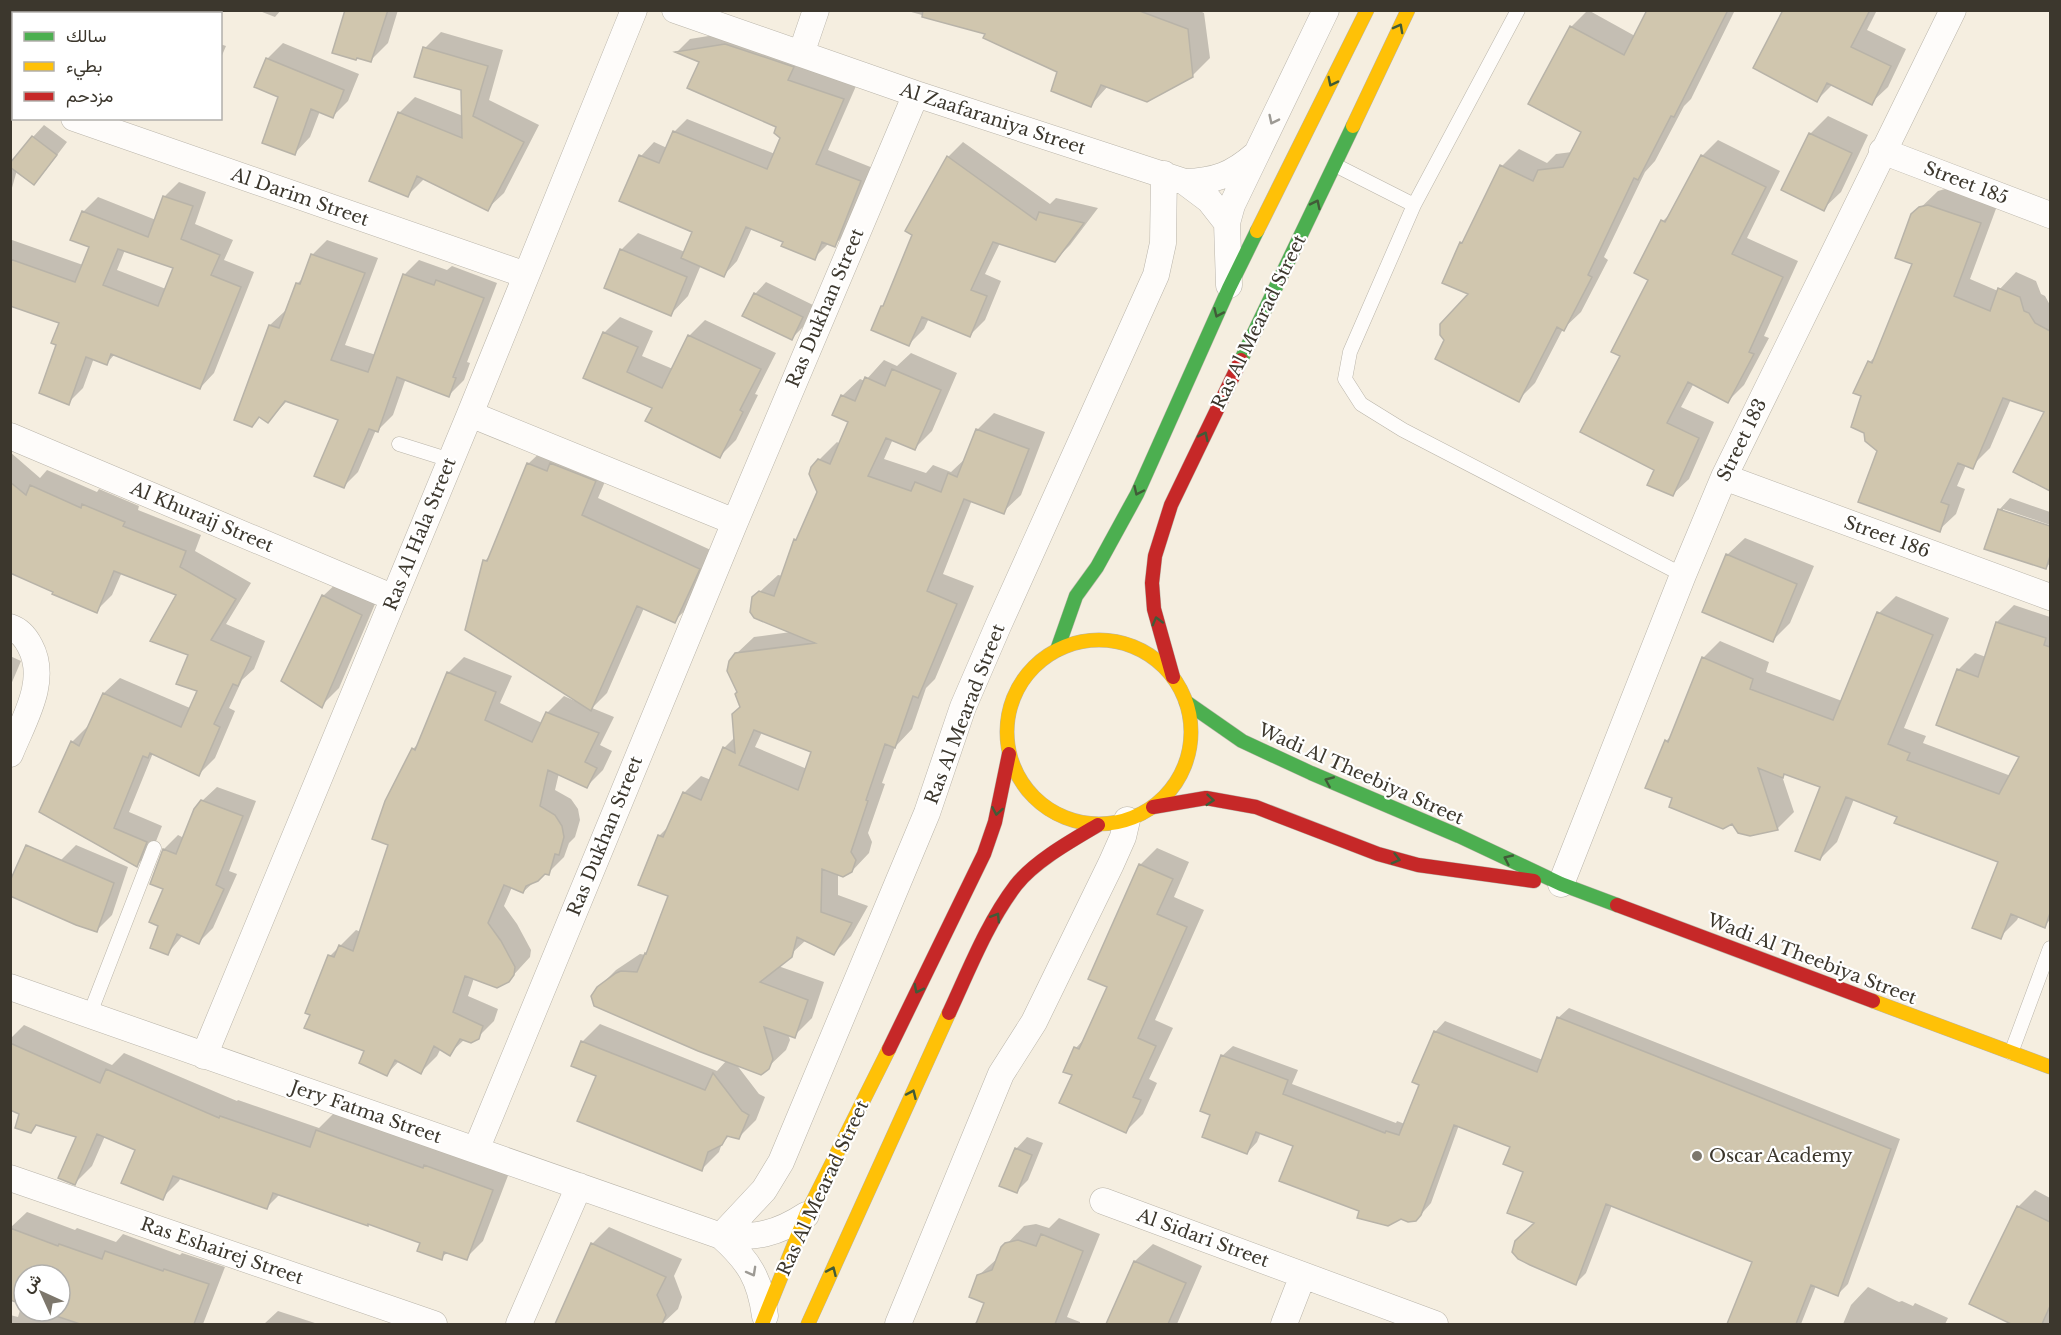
<svg xmlns="http://www.w3.org/2000/svg" width="2061" height="1335" font-family="'Libre Baskerville',Vazirmatn,serif">
	<style>
		.shadow { fill: #0003; fill-rule: evenodd }
		.building { fill: #d0c6ae; stroke: #b8b3a8; stroke-width: 1.5; fill-rule: evenodd }
		.lines { fill: none; stroke-linecap: round; stroke-linejoin: round }
		.lane-casing { stroke: #b9b4a9; stroke-width: 15 }
		.street-casing { stroke: #b9b4a9; stroke-width: 27 }
		.fast-casing { stroke: #b9b4a9; stroke-width: 15 }
		.slow-casing { stroke: #b9b4a9; stroke-width: 15 }
		.jam-casing { stroke: #b9b4a9; stroke-width: 15 }
		.lane { stroke: #fefcfa; stroke-width: 14 }
		.street { stroke: #fefcfa; stroke-width: 26 }
		.fast { stroke: #4caf50; stroke-width: 14 }
		.slow { stroke: #ffc107; stroke-width: 14 }
		.jam { stroke: #c62828; stroke-width: 14 }
		.oneway { stroke: #415b38 }
		.oneway2 { stroke: #9d9a94 }
		.poi-dot { fill: #7d776c; stroke: #fff; stroke-width: 2 }
		.labels { text-anchor: middle; stroke-width: 4.5; stroke-linejoin: round; paint-order: stroke }
		.street-label { font-size: 18px; fill: #3c372d; stroke: #fff }
		.poi-label { font-size: 18px; fill: #3c372d; stroke: #fff; text-anchor: start }
	</style>
	<rect width="100%" height="100%" fill="#f5eee0"/>
	<path class="shadow" d="M10,10H146L156,14H14V16L10,15Z
		M257,10H281L275,17Z
		M347,10H398L388,43L371,60Z
		M904,10H1198L1204,13L1210,58L1193,75L1108,86L1091,105L1059,72L987,33Z
		M1588,10L1635,36L1648,10H1735L1691,99L1684,106L1655,161L1645,172L1604,257L1608,260L1581,312L1563,329L1535,383L1518,400L1446,340L1470,294L1461,243L1467,237L1502,166L1519,149L1547,163L1556,154L1572,152L1583,132L1571,27Z
		M1787,10H1877L1867,30L1906,49L1888,87L1871,103L1833,84L1817,100Z
		M739,31L856,86L828,150L873,168L848,232L834,245L829,243L814,258L785,241L752,228L737,261L724,275L701,265L688,296L671,314L621,250L638,233L685,252L694,232L641,156L654,142L667,148L674,132L687,119L775,154L782,138L778,126L701,61L678,51L690,39Z
		M441,32L503,50L489,100L539,125L504,193L487,209L424,179L408,195L399,113L415,97L463,116V89L425,48Z
		M283,43L359,74L348,101L333,116L320,111L310,137L295,153L280,96L267,59Z
		M220,44L226,46L220,60Z
		M1828,116L1868,135L1841,192L1823,209L1783,190L1810,134Z
		M44,125L67,142L45,171L34,183L17,170L10,195L11,165L33,137Z
		M1718,140L1780,171L1747,238L1798,261L1764,336L1769,338L1744,385L1728,401L1694,383L1681,407L1714,422L1689,479L1673,494L1655,470L1622,356L1650,279L1663,221L1673,211L1702,156Z
		M963,142L1050,204L1056,198L1098,208L1070,245L1055,260L1000,243L985,274L1001,281L985,320L970,335L929,318L924,329L909,344L885,304L948,157Z
		M179,182L206,192L195,224L233,240L224,260L254,272L214,373L200,388L115,354L107,363L94,358L83,388L68,403L58,344L61,322L10,304V242L12,240L83,265L91,246L83,212L98,197L156,220L164,197ZM125,250L175,267L166,289L117,270Z
		M1945,189L1997,206L1970,279L1998,291L2016,272L2036,281L2041,294L2045,296L2050,305V489L2015,471L2046,411L2011,399L1990,448L1973,465H1966L1957,486L1965,489L1956,514L1939,530L1879,451L1862,395L1870,362L1877,354L1914,264L1913,215L1938,191Z
		M327,240L378,258L345,345L376,355L404,275L419,260L447,270L452,266L497,283L467,362L470,363L464,380L449,395L406,378L393,415L378,430H376L358,472L343,487L340,419L287,401L268,421L270,325L285,311H287L297,284L305,276L312,255Z
		M766,282L813,305L803,327L792,338L755,294Z
		M620,317L653,331L642,356L673,369L689,336L705,320L776,353L755,394L758,395L736,440L720,456L654,407L585,377L604,333Z
		M911,353L957,373L932,431L914,449L893,439L884,459L926,473L933,465L951,472L967,457L977,430L994,413L1045,432L1021,495L1003,512L972,500L943,574L974,586L935,679L926,688L912,729L895,747L882,783L885,784L868,833L872,842L869,853L852,871L838,874V895L868,906L851,936L834,953L806,940L778,966L824,982L812,1018L794,1036L788,1034L790,1040L786,1050L768,1067L736,1064L759,1094L765,1097L756,1120L739,1137L730,1135L722,1143L719,1152L702,1169L598,1075L582,1042L600,1024L717,1071L727,1060L598,988L616,970L640,954L646,955L670,895L659,836L670,825L684,793L701,776L711,780L724,748L735,737L741,707L736,654L754,637L791,632L753,598L778,575L783,576L796,540L819,492L812,467L837,442L840,444L850,421L842,396L860,379L865,381L884,360L897,366ZM762,732L813,751L807,769L755,747Z
		M546,447L612,465L598,498L715,552L691,605L674,621L644,608L607,693L592,708L614,717L600,745L612,751L603,770L587,786L559,773L555,790L571,799L578,809L580,820L575,837L569,843L564,857L548,873H544L523,892L512,887L504,906L517,924L531,950L530,957L508,981L474,978L468,996L498,1009L494,1021L478,1037L465,1039L449,1054L441,1048L437,1056L421,1072L399,1061L387,1074L366,1051L330,956L356,930L361,932L390,844L413,749L419,743L448,673L464,657L512,676L500,703L542,723L547,713L564,696L575,701V700L485,561L491,554L529,463Z
		M10,452L40,478L47,470L97,492L99,489L139,506L138,510L201,535L195,551L251,583L226,624L265,641L254,669L242,680L229,708L235,711L215,758L199,774L153,753L129,812L162,826L153,849L137,865L41,811L72,742L88,726L104,693L120,678L190,708L199,690L178,594L122,572L112,595L96,611L10,571Z
		M2010,498L2050,512V525L2003,509V512L2050,528V563L2046,568L1999,510Z
		M1745,538L1814,566L1790,623L1773,640L1727,555Z
		M341,579L378,597L339,688L321,706L323,596Z
		M1896,596L1949,618L1904,728L1926,736L1923,743L2011,776L2021,757L1958,670L1975,653L1986,657L1997,622L2014,605L2050,617V920L2044,926L2019,916L2017,920L2000,937V861L1899,816L1854,799L1837,842L1820,859L1822,786L1786,773L1782,776L1794,812L1777,829L1732,822L1674,798L1666,741L1672,735L1703,658L1720,641L1769,662L1766,672L1842,701L1879,613Z
		M10,656L21,661L10,687Z
		M217,787L256,801L229,871L237,874L213,928L199,942L183,935L168,953L160,925L165,888L164,849L178,835L184,838L202,801Z
		M76,845L128,867L112,915L97,930L61,860Z
		M1157,848L1189,862L1174,897L1204,910L1155,1020L1173,1028L1149,1079L1157,1083L1143,1114L1125,1132L1074,1075L1076,1048L1085,1038L1109,986L1140,865Z
		M1569,1008L1900,1139L1848,1284L1838,1294L1816,1286L1801,1324H1729L1754,1261L1612,1205L1586,1273L1576,1283L1536,1222L1525,1171L1511,1146L1459,1125L1431,1203L1416,1220L1361,1210L1295,1145L1261,1132L1257,1142L1247,1153L1212,1114L1222,1056L1233,1046L1298,1070L1292,1084L1396,1123L1397,1121L1405,1124L1421,1084L1435,1032L1445,1021L1543,1060L1558,1018Z
		M24,1025L112,1065L124,1053L237,1101L238,1100L319,1128L334,1113L509,1173L483,1241L466,1258L448,1252L441,1258L422,1242L280,1194L267,1207L181,1177L179,1181L162,1198L137,1149L105,1136L92,1166L75,1183L78,1136L38,1124L30,1131L21,1113L10,1109V1039Z
		M1027,1137L1043,1143L1028,1180L1017,1191L1016,1149Z
		M2035,1190L2050,1198V1324H2014L1971,1303L2018,1207Z
		M27,1212L75,1230L77,1228L116,1242L123,1234L180,1255L182,1253L225,1267L203,1324H10V1315L18,1317L23,1300L10,1228ZM24,1275H60V1311H24Z
		M1059,1218L1100,1234L1067,1317L1080,1322V1324H974L979,1319L986,1302L978,1276L999,1257L1003,1248L1024,1226L1036,1224L1049,1228Z
		M609,1227L682,1259L674,1276L682,1297L678,1309L662,1324L557,1323L592,1244Z
		M1153,1244L1202,1266L1177,1324H1108L1135,1261Z
		M1868,1287L1899,1302L1902,1301L1913,1306L1915,1303L1948,1318L1945,1324H1843L1851,1305Z
		M278,1311L318,1324H264Z"/>
	<path class="building" d="M345,10H388L371,62L357,58L356,60L332,53Z
		M923,10H1137L1188,29L1193,77L1147,102L1101,85L1091,107L1051,91L1057,72L983,38L985,34L922,17Z
		M1647,10H1728L1674,117L1671,116L1638,180L1634,178L1588,275L1592,277L1564,331L1557,327L1519,402L1435,359L1444,340L1440,335V324L1468,294L1442,283L1460,242L1462,243L1500,165L1533,181L1538,170L1563,167L1581,132L1528,104L1570,26L1624,55Z
		M1783,10H1870L1851,47L1891,66L1872,105L1827,83L1817,102L1753,68Z
		M725,44L794,67L788,80L844,99L816,164L861,181L835,247L822,242L815,260L781,246L783,242L746,227L724,277L681,258L692,232L619,201L639,155L659,163L673,131L767,169L780,138L774,133L776,127L687,88L699,62L675,52Z
		M423,47L488,66L473,116L524,142L488,211L417,176L408,197L369,181L398,112L462,138L461,90L414,77Z
		M266,58L344,90L333,118L311,109L295,155L262,143L278,97L254,87Z
		M1809,133L1852,153L1824,211L1781,190Z
		M32,136L57,155L34,185L10,167V163Z
		M1701,155L1766,187L1732,254L1783,277L1749,352L1754,354L1728,403L1688,382L1667,423L1699,438L1673,496L1647,485L1654,470L1580,432L1620,356L1611,352L1648,280L1634,273L1661,220L1665,222Z
		M947,156L1036,220L1039,212L1084,223L1055,262L993,242L971,290L987,296L970,337L922,317L909,346L871,330L881,306H883L912,235L905,231Z
		M163,196L193,206L181,239L220,255L211,275L241,287L200,389L111,354L107,365L86,357L69,405L39,393L56,345L51,343L59,323L10,306V259L75,282L89,247L70,240L82,211L148,237ZM118,249L173,268L158,306L103,285Z
		M1928,205L1981,223L1954,296L1990,311L1998,288L2020,297L2024,311L2029,313L2035,323L2050,331V491L2013,472L2044,412L2003,398L1973,469L1958,463L1941,502L1949,505L1940,532L1858,502L1877,451L1865,441L1864,433L1851,427L1861,396L1853,393L1868,361L1872,363L1912,264L1895,258L1911,214L1919,207Z
		M620,249L687,277L671,316L604,288Z
		M311,254L365,273L331,360L368,372L403,274L434,285L436,280L484,298L453,377L456,378L449,397L397,377L378,432L369,429L344,488L314,476L338,420L285,401L268,423L259,417L252,427L234,420L269,325L279,328L296,283L300,284Z
		M754,293L803,317L792,340L742,316Z
		M603,332L638,347L627,372L662,388L688,335L761,369L740,410L743,412L720,458L645,421L652,408L583,378Z
		M892,369L941,390L915,450L886,438L868,476L911,491L915,482L941,492L948,473L957,477L976,429L1029,449L1004,514L964,499L927,591L957,604L918,698L913,696L895,748L885,744L866,800L868,801L851,852L856,860L852,872L843,877L822,869L821,912L852,923L834,955L797,937L792,957L760,982L808,1000L795,1038L764,1027L773,1059L769,1069L761,1075L698,1051L594,1006L591,996L597,987L616,973L621,971L637,972L645,953L646,954L668,896L638,885L658,835L663,837L683,792L701,800L723,747L735,753L732,714L740,707L735,694L737,692L727,671L729,661L735,653L815,643L754,618L750,612L752,597L759,591L774,596L794,539L796,540L817,492L809,474L811,467L818,459L830,464L848,422L832,415L841,395L855,401L865,377L885,386ZM754,730L811,752L798,790L739,765Z
		M527,463L547,471L550,463L596,481L582,515L700,569L675,623L637,606L591,711L465,630L483,560L487,561Z
		M10,482L26,495L30,485L81,508L82,504L125,522L123,526L186,551L180,567L236,599L211,640L251,657L238,686L233,684L214,724L220,727L199,776L150,753L148,758L143,756L114,828L147,842L137,867L39,812L71,741L79,746L103,693L181,727L197,691L176,684L188,655L150,641L176,595L114,571L97,613L52,594L53,592L10,573Z
		M1998,509L2050,526V556L2046,569L1984,549Z
		M1726,554L1797,584L1773,642L1702,612Z
		M322,595L362,615L322,708L281,681Z
		M1877,612L1933,635L1888,744L1910,753L1907,760L1999,794L2019,757L1936,725L1957,669L1978,677L1996,622L2046,638L2044,645L2050,647V913L2045,928L2011,914L2001,939L1972,928L1998,862L1894,823L1897,817L1846,797L1820,860L1795,851L1820,787L1784,774L1783,778L1758,768L1778,830L1750,836L1738,833L1732,824L1723,829L1669,807L1672,798L1645,788L1665,740L1668,742L1702,657L1753,679L1750,689L1833,720Z
		M447,672L496,692L485,720L532,742L546,712L599,733L585,762L597,768L587,788L548,770L540,806L555,815L562,826L564,837L559,855L555,854L549,875L545,874L538,881L526,886L523,893L504,885L488,923L501,941L515,967L514,975L509,982L497,988L465,976L453,1012L483,1026L479,1039L471,1043L460,1039L450,1056L434,1046L421,1074L395,1060L387,1076L359,1063L364,1051L304,1028L310,1015L305,1013L328,955L334,957L339,945L353,951L388,845L372,839L385,801L412,748L415,750Z
		M201,800L243,816L216,885L224,889L199,944L177,934L168,955L150,948L158,926L149,922L163,889L150,884L163,849L176,854L194,809Z
		M26,845L114,883L97,932L76,925L10,896V881Z
		M1139,864L1173,879L1157,914L1187,927L1138,1038L1156,1046L1133,1097L1141,1100L1126,1133L1059,1103L1072,1075L1063,1072L1074,1047L1079,1049L1107,987L1088,979Z
		M1557,1017L1891,1149L1838,1296L1811,1285L1796,1324H1727L1752,1262L1606,1204L1576,1285L1530,1265L1518,1259L1512,1252L1515,1241L1534,1223L1507,1213L1523,1172L1503,1164L1510,1147L1454,1125L1421,1215L1416,1221L1408,1222L1401,1219L1388,1226L1357,1218L1359,1211L1279,1181L1293,1146L1256,1132L1247,1154L1202,1137L1210,1115L1200,1111L1221,1055L1288,1080L1283,1094L1385,1133L1386,1131L1399,1135L1419,1085L1412,1082L1434,1031L1537,1072Z
		M581,1041L705,1090L713,1073L742,1111L749,1115L739,1139L727,1136L722,1145L708,1152L702,1171L577,1121L596,1076L571,1066Z
		M10,1043L100,1083L106,1069L219,1118L220,1116L310,1147L316,1130L423,1168L424,1165L493,1190L467,1260L444,1252L442,1260L417,1251L420,1243L368,1224V1226L273,1193L267,1209L173,1176L163,1200L121,1183L135,1150L97,1134L75,1185L58,1178L76,1137L36,1125L31,1133L15,1128L19,1114L10,1110Z
		M1015,1148L1032,1155L1017,1193L999,1186Z
		M2017,1206L2050,1222V1306L2042,1324H2011L1969,1304Z
		M10,1228L58,1246L59,1244L102,1259L105,1251L163,1271L164,1269L209,1284L194,1324H80L41,1311H60V1275H24V1305L10,1300Z
		M1041,1234L1083,1251L1055,1324H976L984,1303L969,1297L977,1275L992,1270L1001,1247L1005,1243L1018,1240L1036,1246Z
		M591,1243L666,1277L657,1295L666,1315L662,1324H555Z
		M1134,1261L1186,1283L1168,1324H1106Z"/>
	<g class="lines">
		<g class="lane-casing">
			<path id="lane" d="M1518,10L1414,205L1350,352L1345,379L1361,404L1403,430L1683,575
				M1335,165L1414,205
				M399,444L450,460
				M89,1016L154,848
				M2011,1053L2050,948"/>
		</g>
		<g class="street-casing">
			<path id="street" d="M675,10L916,94L1185,182L1209,200L1227,223
				M801,54L816,10
				M10,96L14,97
				M74,118L526,275
				M1882,151L2050,215
				M1185,182C1215,181 1232,175 1255,155
				M1229,285L1227,223L1232,205L1326,10
				M470,414L735,522
				M10,436L394,598
				M1724,477L2050,597
				M10,627C19,630 26,638 30,646C49,681 23,721 10,754
				M1561,884L1683,575L1724,477L1953,10
				M10,987L721,1236C756,1238 777,1234 806,1215
				M204,1056L470,414L634,10
				M476,1150L735,522L916,94
				M10,1178L434,1324
				M1103,1201L1435,1324
				M721,1236L764,1190L781,1162L927,813L963,707L998,626L1156,275L1163,243L1164,174
				M721,1236C749,1261 760,1279 765,1316
				M519,1324L579,1186
				M898,1324L1001,1074L1034,1022L1111,864L1123,837L1127,820
				M1284,1324L1303,1275"/>
		</g>
		<g class="fast-casing">
			<path id="fast" d="M1241,360L1353,126
				M1057,650L1076,596L1097,567L1137,494L1229,288L1257,231
				M1186,702L1242,741L1311,773L1459,836L1561,884L1617,905"/>
		</g>
		<g class="slow-casing">
			<path id="slow" d="M1353,126L1408,10
				M1257,231L1367,10
				M1007 732a92 92 0 1 1 184 0a92 92 0 1 1-184 0Z
				M1873,1001L2050,1067
				M762,1324L806,1215L889,1049
				M808,1324L949,1013"/>
		</g>
		<g class="jam-casing">
			<path id="jam" d="M1173,677L1154,609L1152,583L1155,556L1171,505L1241,360
				M1153,807L1206,798L1256,807L1378,854L1418,865L1534,881
				M1617,905L1873,1001
				M949,1013C969,970 987,923 1016,885C1035,861 1071,841 1098,825
				M889,1049L984,854L995,822L1009,754"/>
		</g>
		<use href="#lane" class="lane"/>
		<use href="#street" class="street"/>
		<use href="#fast" class="fast"/>
		<use href="#slow" class="slow"/>
		<use href="#jam" class="jam"/>
	</g>
	<defs><path id="oneway-chevron" d="M-2-3.5L2.5 0L-2 3.5" fill="none" stroke-width="1.6" stroke-linecap="round" stroke-linejoin="round" transform="scale(1.5)"/></defs>
	<g class="oneway">
		<use href="#oneway-chevron" transform="translate(1399 28) rotate(-62)"/>
		<use href="#oneway-chevron" transform="translate(1332 82) rotate(116)"/>
		<use href="#oneway-chevron" transform="translate(1316 204) rotate(-64)"/>
		<use href="#oneway-chevron" transform="translate(1218 313) rotate(114)"/>
		<use href="#oneway-chevron" transform="translate(1204 436) rotate(-64)"/>
		<use href="#oneway-chevron" transform="translate(1138 491) rotate(115)"/>
		<use href="#oneway-chevron" transform="translate(1157 621) rotate(-105)"/>
		<use href="#oneway-chevron" transform="translate(1329 781) rotate(-157)"/>
		<use href="#oneway-chevron" transform="translate(1210 800) rotate(5)"/>
		<use href="#oneway-chevron" transform="translate(997 811) rotate(100)"/>
		<use href="#oneway-chevron" transform="translate(1396 859) rotate(15)"/>
		<use href="#oneway-chevron" transform="translate(1508 859) rotate(-155)"/>
		<use href="#oneway-chevron" transform="translate(996 917) rotate(-58)"/>
		<use href="#oneway-chevron" transform="translate(918 989) rotate(117)"/>
		<use href="#oneway-chevron" transform="translate(912 1094) rotate(-66)"/>
		<use href="#oneway-chevron" transform="translate(832 1271) rotate(-66)"/>
	</g>
	<g class="oneway2">
		<use href="#oneway-chevron" transform="translate(1273 120) rotate(116)"/>
		<use href="#oneway-chevron" transform="translate(752 1272) rotate(61)"/>
	</g>
	<circle class="poi-dot" cx="1697" cy="1156" r="6"/>
	<g class="labels">
		<g class="street-label">
			<text transform="translate(993 119) rotate(18)" y="6">Al Zaafaraniya Street</text>
			<text transform="translate(1966 183) rotate(21)" y="6">Street 185</text>
			<text transform="translate(300 197) rotate(19)" y="6">Al Darim Street</text>
			<text transform="translate(825 308) rotate(-67)" y="6">Ras Dukhan Street</text>
			<text transform="translate(1259 322) rotate(-64)" y="6">Ras Al Mearad Street</text>
			<text transform="translate(1742 440) rotate(-64)" y="6">Street 183</text>
			<text transform="translate(202 517) rotate(23)" y="6">Al Khuraij Street</text>
			<text transform="translate(420 534) rotate(-68)" y="6">Ras Al Hala Street</text>
			<text transform="translate(1887 537) rotate(20)" y="6">Street 186</text>
			<text transform="translate(965 714) rotate(-69)" y="6">Ras Al Mearad Street</text>
			<text transform="translate(1361 774) rotate(24)" y="6">Wadi Al Theebiya Street</text>
			<text transform="translate(605 836) rotate(-68)" y="6">Ras Dukhan Street</text>
			<text transform="translate(1812 959) rotate(21)" y="6">Wadi Al Theebiya Street</text>
			<text transform="translate(366 1112) rotate(19)" y="6">Jery Fatma Street</text>
			<text transform="translate(823 1188) rotate(-65)" y="6">Ras Al Mearad Street</text>
			<text transform="translate(1203 1238) rotate(20)" y="6">Al Sidari Street</text>
			<text transform="translate(222 1251) rotate(19)" y="6">Ras Eshairej Street</text>
		</g>
		<g class="poi-label">
			<text x="1709" y="1162">Oscar Academy</text>
		</g>
	</g>
	<rect width="2061" height="1335" fill="none" stroke="#3c372d" stroke-width="24"/>
	<rect x="12" y="12" width="210" height="108" fill="#ffffff" stroke="#b1afab" stroke-width="1.5"/>
	<rect x="24" y="32" width="30" height="9" fill="#4caf50" stroke="#b1afab" stroke-width="1.5"/>
	<text x="66" y="42" font-size="18" fill="#3c372d">سالك</text>
	<rect x="24" y="62" width="30" height="9" fill="#ffc107" stroke="#b1afab" stroke-width="1.5"/>
	<text x="66" y="72" font-size="18" fill="#3c372d">بطيء</text>
	<rect x="24" y="92" width="30" height="9" fill="#c62828" stroke="#b1afab" stroke-width="1.5"/>
	<text x="66" y="102" font-size="18" fill="#3c372d">مزدحم</text>
	<g transform="translate(42 1293) rotate(315)"><circle r="28" fill="#ffffff" stroke="#b1afab" stroke-width="1.5"/>
	<path d="M0-4.5L10 22L0 15L-10 22Z" fill="#7d776c"/>
	<text y="-9" font-size="16" font-weight="bold" text-anchor="middle" fill="#3c372d">ش</text>
	</g>
</svg>
